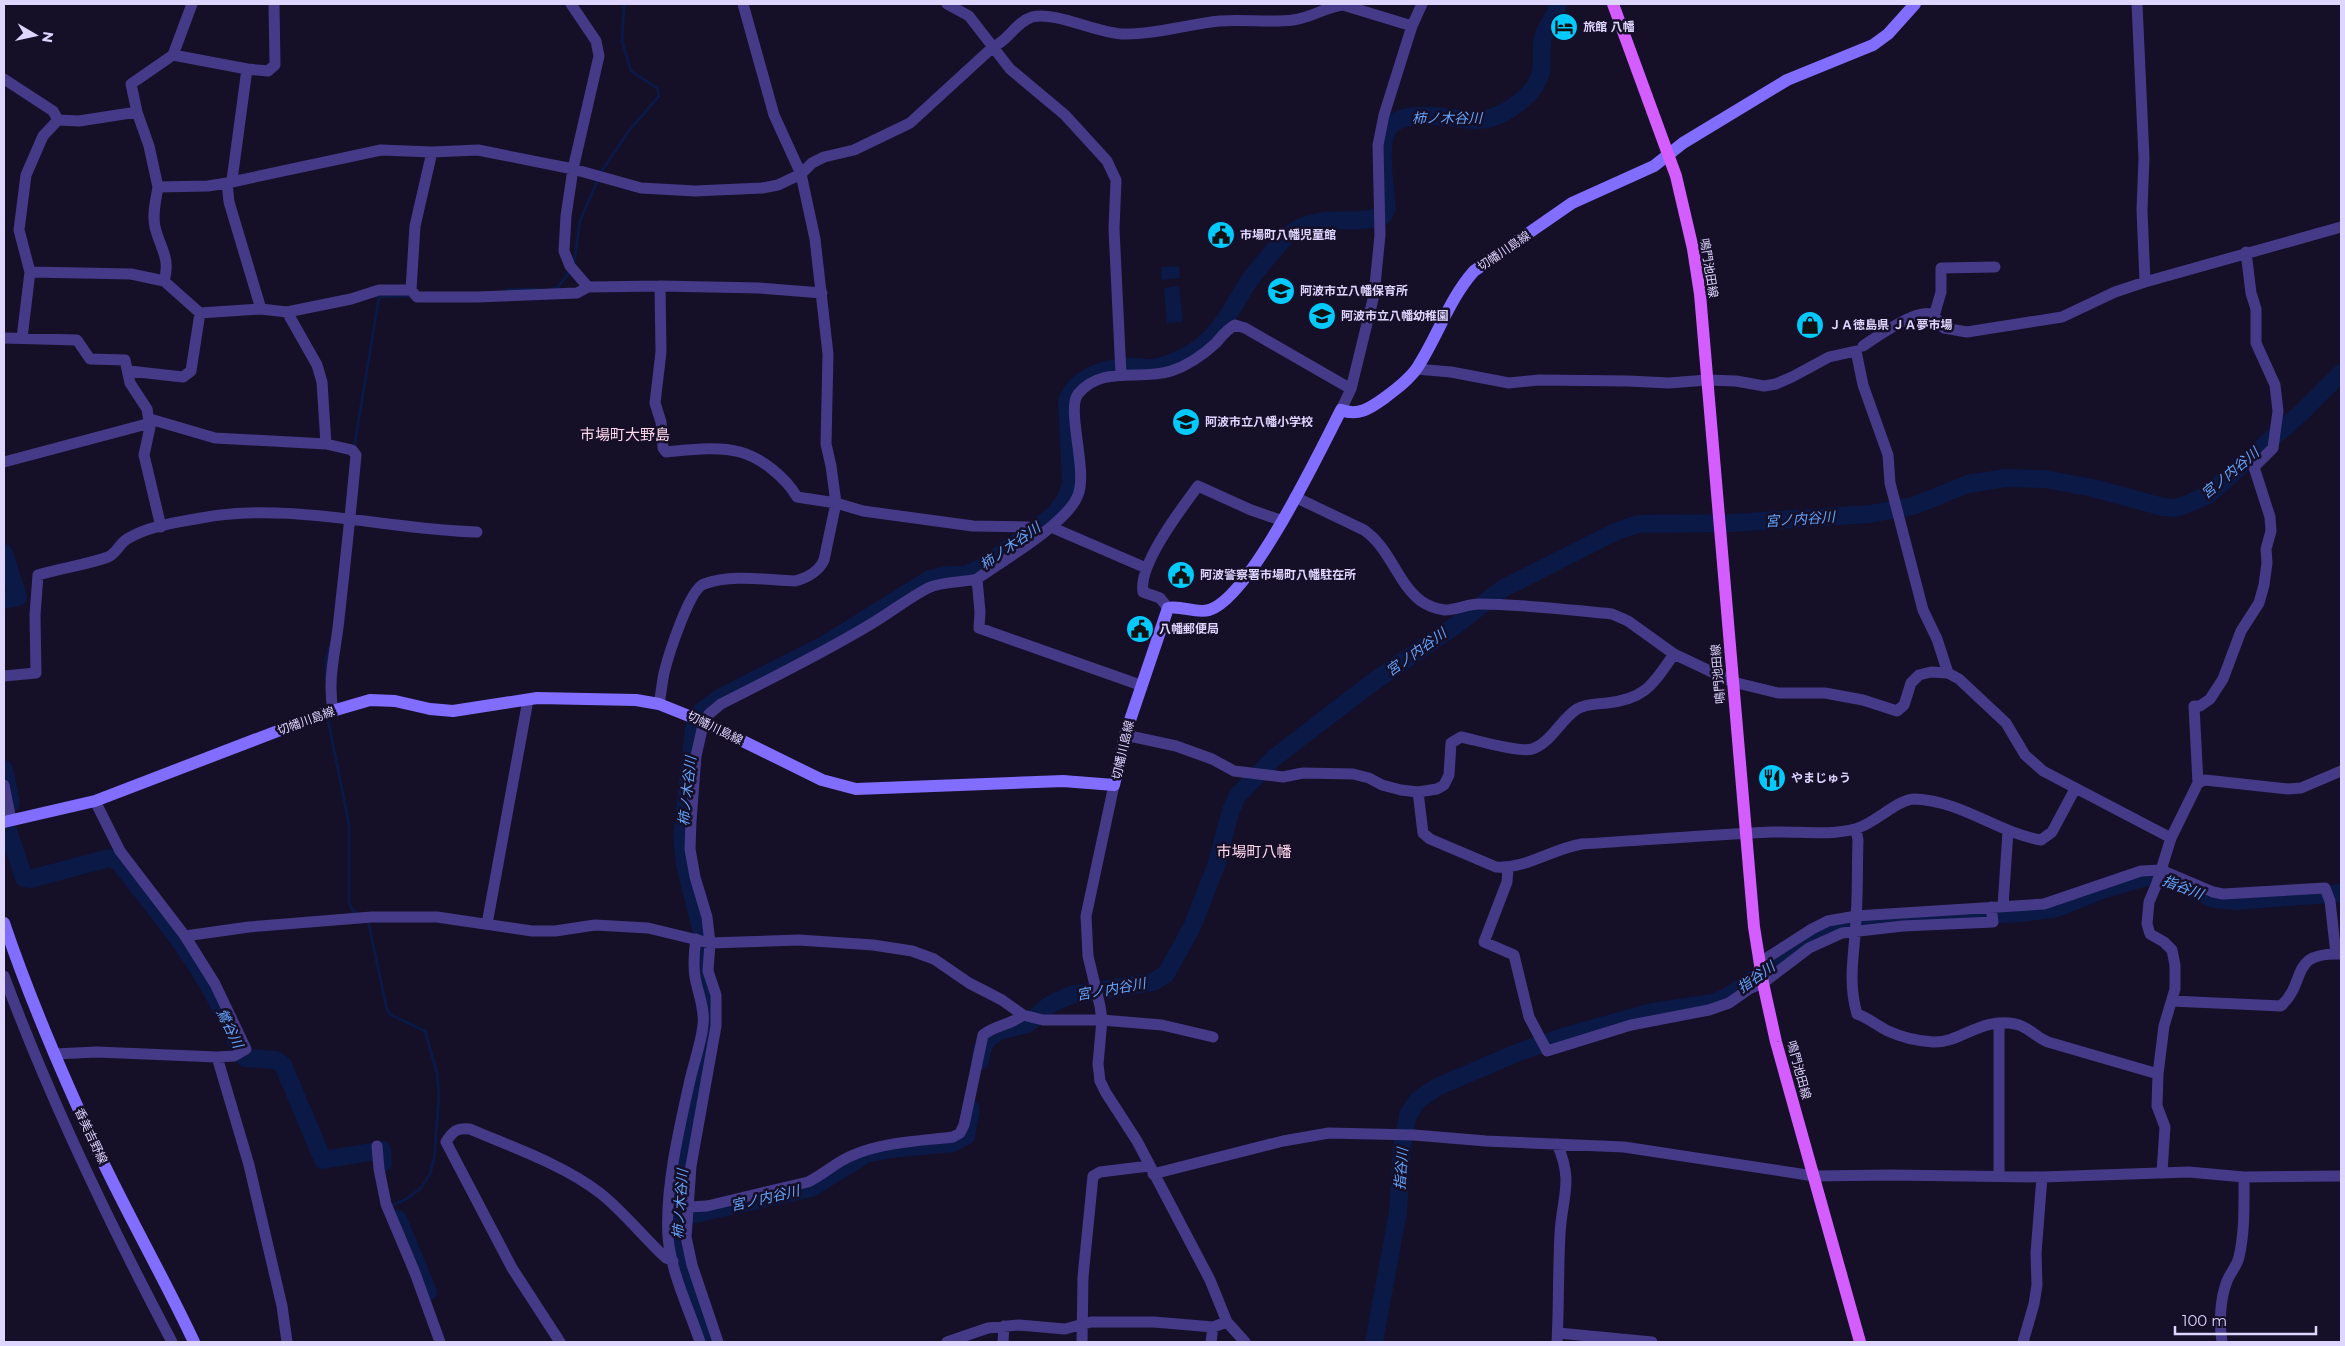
<svg xmlns="http://www.w3.org/2000/svg" width="2345" height="1346" font-family="Montserrat,'Noto Sans JP',sans-serif">
	<style>
		.water { fill: #0a1946 }
		.lines { fill: none; stroke-linecap: round; stroke-linejoin: round }
		.stream { stroke: #0a1946; stroke-width: 3 }
		.river { stroke: #0a1946; stroke-width: 18 }
		.minor { stroke: #453a87; stroke-width: 11 }
		.secondary { stroke: #816dff; stroke-width: 12 }
		.primary { stroke: #d45dff; stroke-width: 12 }
		.labels { text-anchor: middle; stroke-width: 5; stroke-linejoin: round; paint-order: stroke }
		.poi-label { font-size: 12px; font-weight: bold; fill: #dfd6ff; stroke: #160f28; text-anchor: start }
		.street-label { font-size: 12px; fill: #dfd6ff; stroke: #160f28 }
		.water-label { font-size: 14px; font-style: italic; fill: #64a6ff; stroke: #160f28 }
		.quarter-label { font-size: 15px; fill: #ffd8ec; stroke: #160f28 }
	</style>
	<rect width="100%" height="100%" fill="#160f28"/>
	<path class="water" d="M1179,266L1180,278L1162,280L1161,267Z
		M1179,286L1183,322L1167,323L1164,288Z"/>
	<g class="lines">
		<path class="stream" d="M574,264L580,221L601,172L628,132L659,96L657,88L631,71L622,41L624,4
			M551,289L558,287L571,270
			M507,290L538,289
			M354,448L379,297L412,296
			M326,679V662L329,648
			M327,715L349,824V903L353,911L358,914
			M368,921L387,1010L391,1015L425,1031L437,1073L439,1096L434,1159L430,1174L421,1188L405,1200L392,1205"/>
		<path class="river" d="M4,553L18,597L4,600
			M4,769L11,803
			M8,830L24,878L30,879L109,858L119,862C156,910 197,957 223,1013
			M234,1036L245,1058L275,1060L283,1065L323,1160L382,1150L383,1163
			M980,1061L982,1050L988,1039L999,1031L1027,1024L1051,1004L1071,995L1153,982L1166,974L1192,927L1216,866L1231,810L1238,795L1274,758L1373,682L1459,623L1502,589L1617,531L1638,524L1732,523L1870,514L1913,506L1968,484L2006,478L2044,479L2093,488L2163,507L2174,508L2185,505L2208,495L2302,412L2341,373
			M677,1218L811,1188L866,1154L891,1149L953,1143L966,1136L971,1109
			M398,1219L428,1292
			M707,1342L677,1248L679,1184L693,1101L711,1026V1003L701,974L702,933L685,865L682,837L694,728L702,711L721,697L824,645L930,579L947,575H966L983,567L1054,515L1067,497L1071,483L1067,401C1076,378 1105,367 1129,367C1136,366 1144,368 1152,368C1160,368 1172,362 1180,359C1216,343 1228,315 1247,284C1253,275 1261,266 1268,257C1278,245 1287,233 1302,227C1328,215 1357,225 1383,216L1387,208C1385,190 1378,144 1388,129C1404,105 1455,121 1479,120C1494,119 1505,113 1517,104C1528,96 1535,89 1540,75C1544,65 1540,49 1543,38C1545,25 1556,20 1558,4
			M1374,1342L1398,1212L1402,1147L1408,1115L1418,1100L1437,1087L1519,1052L1566,1036L1652,1012L1713,1003L1729,996L1817,935L1836,926L1873,921L2023,913L2057,908L2105,889L2150,876L2166,878L2214,899L2236,901L2341,893"/>
		<path class="minor" d="M192,4L173,55L247,69
			M571,4L596,41L599,56L573,169L566,216L564,251L570,266L588,287
			M947,4L969,16L1010,69L1065,115L1107,161L1116,180L1114,229L1121,374
			M2137,4L2144,158L2142,210L2145,282
			M4,79L53,111L58,120L79,121L137,112L131,84L173,55
			M137,112L149,146L158,187
			M232,180L247,69L268,71L275,65L274,4
			M227,183L229,202L261,309
			M30,272L131,274L164,281L200,313L261,309L287,312L351,299L379,290H411L417,297H477L577,293L588,287L660,286L760,288L822,293
			M164,281C171,258 160,248 155,227C152,214 156,200 158,187L208,186L227,183L381,150L432,152L478,150L573,169L641,188L695,191L762,188L778,185L801,174L812,163L824,157L854,150L910,123L993,47C1008,41 1016,22 1032,17C1054,11 1097,33 1122,34C1154,35 1188,24 1220,21C1244,19 1269,23 1293,20C1311,18 1325,7 1343,5L1412,26
			M660,286L661,352L655,403L661,422L663,448L666,452C689,450 717,446 740,452C762,458 786,478 797,497L836,503L863,511L973,526L1028,527L1040,534
			M411,290L415,226L432,152
			M287,312L317,365L322,382L326,444L352,450L356,455C351,510 345,565 339,619C336,650 327,679 333,710
			M1934,316L1941,292V268L1995,267
			M4,338L77,340L90,359L125,360L130,383L147,409L150,427
			M22,338L30,272L19,230L26,175L43,136L58,120
			M1863,346C1875,338 1916,309 1930,314C1936,316 1940,323 1944,328L1967,332L2062,317L2115,292L2145,282L2341,227
			M1416,369L1451,372L1509,383L1539,380L1628,381L1669,383L1707,380L1736,381L1764,386L1776,384L1792,377L1829,357L1856,351L1863,385L1888,455L1890,483L1923,610L1937,639L1948,673
			M129,371L183,377L191,371L200,313
			M1341,410L1351,389L1374,295L1380,235L1378,145L1384,115L1412,26L1422,4
			M150,419L215,438L326,444
			M4,462L143,425L150,427L144,455L161,527
			M1295,497L1364,530C1391,549 1397,583 1421,601C1428,606 1437,609 1445,610C1456,610 1468,604 1479,604C1523,604 1568,610 1612,614L1628,621L1674,654L1733,682L1778,693H1825L1863,700L1897,711L1904,705L1911,683L1919,675L1931,672L1948,673L1959,679L2006,723L2025,755L2043,771L2171,838
			M1051,527L1146,568
			M977,579L980,612L979,628L1140,685
			M1168,608L1160,598L1143,592C1138,565 1181,509 1198,486L1251,510L1283,521
			M4,676L36,673L35,615L38,575C61,568 86,565 108,557C116,554 120,543 127,539C148,526 178,522 201,518C289,501 388,530 477,532
			M659,704C661,694 662,683 664,673C668,657 689,589 704,584C732,574 766,580 795,581C807,578 819,571 824,560L836,503L831,466L826,444L828,354L815,239L801,174L774,115L743,4
			M1125,735L1176,746L1212,759L1234,771L1283,777L1303,773L1353,774L1369,778L1382,785L1401,790L1418,792L1437,789L1444,785L1449,775L1451,743L1461,737C1476,740 1520,753 1532,749C1551,743 1561,719 1577,709C1585,704 1598,704 1607,703C1646,699 1653,684 1674,654
			M2198,783L2205,780L2288,789L2301,788L2341,771
			M4,785L11,820
			M1114,785L1086,916L1088,956L1100,1006L1102,1020L1098,1064L1100,1081L1106,1093L1137,1141L1210,1280L1227,1322L1245,1342
			M1418,792L1423,833L1430,839L1496,867C1527,869 1551,849 1582,844C1645,840 1708,835 1772,832C1798,831 1830,836 1855,829C1875,824 1897,799 1915,799C1962,801 1998,833 2041,840L2052,832L2075,789
			M1856,829L1858,840C1857,866 1858,892 1856,918C1855,953 1847,979 1857,1014C1869,1018 1877,1026 1888,1031C1901,1037 1918,1041 1933,1042C1961,1043 1980,1017 2015,1024C2028,1026 2035,1037 2048,1042L2158,1074
			M1508,868L1507,882L1484,942L1514,955L1529,1017L1547,1051L1631,1025L1709,1010L1729,1003L1749,989L1763,983L1809,948L1842,933L1903,926L1993,922L1991,907
			M2003,906L2008,831
			M487,924L528,700
			M185,936L249,927L372,917H437L532,931H555L595,925L648,928L710,943L799,940L873,945L912,951L934,959L969,983L1002,1000L1023,1015L1043,1020H1102L1162,1025L1213,1037
			M696,939C694,952 693,964 695,977C698,994 705,1008 703,1025C701,1044 694,1062 690,1080C679,1129 665,1188 668,1237C671,1273 689,1309 700,1342
			M1759,963L1812,929L1828,921L1856,916L2044,904L2141,871L2161,870L2213,892L2223,894L2325,888L2330,901L2336,954
			M4,976C51,1102 109,1223 172,1342
			M2172,1001L2281,1006C2308,981 2288,952 2341,954
			M1999,1023V1176
			M54,1054L97,1052L217,1057L234,1056L246,1049L215,984L185,936L120,851L95,801
			M217,1057L249,1165L282,1306L287,1342
			M1557,1144C1574,1182 1562,1196 1560,1234C1558,1270 1559,1306 1557,1342
			M377,1146L379,1169L386,1204L415,1273L440,1342
			M2162,1172L2165,1127L2157,1106L2158,1074L2164,1026L2175,989V965L2172,950L2164,942L2150,934L2147,924L2149,902L2157,883L2171,838L2198,783L2194,706H2200L2210,699L2223,679L2241,631L2259,603L2264,585L2267,563L2266,549L2271,531L2270,517L2254,467L2273,448L2278,411L2275,385L2256,343V309L2251,293L2246,252
			M1153,1174L1283,1141L1329,1133L1414,1135L1486,1141L1624,1147L1814,1176L1891,1175L2042,1177L2189,1172L2244,1177L2341,1176
			M688,1207L707,1206L808,1182C823,1175 836,1162 851,1156C882,1142 919,1141 953,1137L960,1133L964,1125L983,1035C995,1025 1011,1025 1023,1015
			M1558,1333L1652,1342
			M560,1342L512,1268L446,1142C453,1131 456,1128 470,1129C514,1148 562,1164 600,1193C623,1211 644,1238 666,1258L673,1261
			M718,1342L692,1265L686,1237L691,1166L716,1026V995L708,971L710,943L707,917L695,877L690,849L691,821L696,756L703,725L709,714L721,704C770,679 819,655 866,627C887,615 907,599 928,588C943,581 960,583 977,579C1002,561 1068,523 1078,495C1088,471 1066,409 1078,394C1101,365 1140,381 1171,371C1187,366 1204,354 1216,343C1222,336 1227,329 1235,325L1245,328L1351,389
			M947,1342L988,1328L1019,1325L1065,1329L1091,1322H1154L1213,1327L1227,1322
			M1003,1342L1004,1326
			M1082,1342L1083,1277L1093,1176L1100,1172L1149,1166
			M1211,1342L1213,1327
			M2023,1342L2034,1304L2037,1285L2036,1253L2042,1177
			M2222,1342C2219,1323 2220,1299 2227,1281C2230,1273 2237,1266 2239,1257C2245,1231 2244,1203 2244,1177"/>
		<path class="secondary" d="M4,822L95,801L322,714L370,700L395,701L430,709L453,711L537,698L636,700L659,704L704,722L822,780L856,789L1063,781L1114,785L1125,735L1168,608C1181,605 1196,614 1209,610C1250,598 1320,451 1341,410C1358,416 1369,409 1383,399C1395,390 1409,380 1417,368C1438,336 1449,299 1474,271L1572,203L1654,166L1683,143L1787,80L1873,45L1888,34L1915,4
			M4,923C31,1003 65,1081 101,1158C131,1221 165,1280 194,1342"/>
		<path class="primary" d="M1613,4L1676,176L1693,249L1700,294L1754,927L1763,983L1776,1042L1860,1342"/>
	</g>
	<defs>
		<g id="hotel-disc" transform="scale(1.4375)"><circle r="9.5" fill="#02caff" stroke="#160f28"/><path d="M-6-4.5h1.5V1H6V5H4.5V3h-9V5H-6ZM-4 0a1.8 1.8 0 1 1 3.6 0ZM.5 0V-2.5h3Q6-2.5 6 0Z" fill="#111"/></g>
		<g id="civic-disc" transform="scale(1.4375)"><circle r="9.5" fill="#02caff" stroke="#160f28"/><path d="M-.6-6.5H3V-4.5H.6V-3L4-1V1h2V6H-6V1h2V-1L-.6-3ZM-1.2 2.5V6h2.4V2.5Z" fill="#111"/></g>
		<g id="school-disc" transform="scale(1.4375)"><circle r="9.5" fill="#02caff" stroke="#160f28"/><path d="M0-5L7-2L0 1L-7-2ZM-4 1L0 2.5L4 1V4Q0 6-4 4Z" fill="#111"/></g>
		<g id="shop-disc" transform="scale(1.4375)"><circle r="9.5" fill="#02caff" stroke="#160f28"/><path d="M-5-2.5h2.3a2.7 3.5 0 0 1 5.4 0H5L5.5 6h-11ZM-1.5-2.5h3a1.5 2.3 0 0 0-3 0Z" fill="#111"/></g>
		<g id="restaurant-disc" transform="scale(1.4375)"><circle r="9.5" fill="#02caff" stroke="#160f28"/><path d="M-5-6h1v4h1v-4h1v4h1v-4h1v5L-1.5 .5V6h-2V.5L-5-1ZM5-6V6H3V1.5H1.5Q1.5-4 5-6Z" fill="#111"/></g>
	</defs>
	<g fill-rule="evenodd">
		<use href="#hotel-disc" x="1564" y="27"/>
		<use href="#civic-disc" x="1221" y="235"/>
		<use href="#school-disc" x="1281" y="291"/>
		<use href="#school-disc" x="1322" y="316"/>
		<use href="#shop-disc" x="1810" y="325"/>
		<use href="#school-disc" x="1186" y="422"/>
		<use href="#civic-disc" x="1181" y="575"/>
		<use href="#civic-disc" x="1140" y="629"/>
		<use href="#restaurant-disc" x="1772" y="778"/>
	</g>
	<g class="labels">
		<g class="poi-label">
			<text x="1583" y="31">旅館 八幡</text>
			<text x="1240" y="239">市場町八幡児童館</text>
			<text x="1300" y="295">阿波市立八幡保育所</text>
			<text x="1341" y="320">阿波市立八幡幼稚園</text>
			<text x="1829" y="329">ＪＡ徳島県 ＪＡ夢市場</text>
			<text x="1205" y="426">阿波市立八幡小学校</text>
			<text x="1200" y="579">阿波警察署市場町八幡駐在所</text>
			<text x="1159" y="633">八幡郵便局</text>
			<text x="1791" y="782">やまじゅう</text>
		</g>
		<g class="street-label">
			<text transform="translate(1504 251) rotate(-34)" y="4">切幡川島線</text>
			<text transform="translate(1709 268) rotate(81)" y="4">鳴門池田線</text>
			<text transform="translate(1718 674) rotate(-95)" y="4">鳴門池田線</text>
			<text transform="translate(306 721) rotate(-20)" y="4">切幡川島線</text>
			<text transform="translate(715 728) rotate(26)" y="4">切幡川島線</text>
			<text transform="translate(1123 750) rotate(-77)" y="4">切幡川島線</text>
			<text transform="translate(1799 1070) rotate(75)" y="4">鳴門池田線</text>
			<text transform="translate(91 1136) rotate(65)" y="4">香美吉野線</text>
		</g>
		<g class="water-label">
			<text x="1447" y="123">柿ノ木谷川</text>
			<text transform="translate(2230 473) rotate(-40)" y="5">宮ノ内谷川</text>
			<text transform="translate(1800 519) rotate(-4)" y="5">宮ノ内谷川</text>
			<text transform="translate(1010 546) rotate(-35)" y="5">柿ノ木谷川</text>
			<text transform="translate(1416 652) rotate(-36)" y="5">宮ノ内谷川</text>
			<text transform="translate(687 791) rotate(-84)" y="5">柿ノ木谷川</text>
			<text transform="translate(2183 887) rotate(21)" y="5">指谷川</text>
			<text transform="translate(1756 977) rotate(-35)" y="5">指谷川</text>
			<text transform="translate(1111 989) rotate(-10)" y="5">宮ノ内谷川</text>
			<text transform="translate(230 1028) rotate(64)" y="5">鶯谷川</text>
			<text transform="translate(1401 1169) rotate(-86)" y="5">指谷川</text>
			<text transform="translate(765 1198) rotate(-13)" y="5">宮ノ内谷川</text>
			<text transform="translate(680 1204) rotate(-86)" y="5">柿ノ木谷川</text>
		</g>
		<g class="quarter-label">
			<text x="625" y="440">市場町大野島</text>
			<text x="1254" y="857">市場町八幡</text>
		</g>
	</g>
	<rect width="2345" height="1346" fill="none" stroke="#dfd6ff" stroke-width="10"/>
	<g transform="translate(35 35) rotate(99)" stroke="#160f28" stroke-width="4" paint-order="stroke">
	<path d="M0-4L9 19L0 12L-9 19Z" fill="#dfd6ff"/>
	<text y="-8" font-size="14" font-weight="bold" text-anchor="middle" fill="#dfd6ff">N</text>
	</g>
	<path d="M2175 1326v8h141v-8" fill="none" stroke="#dfd6ff" stroke-width="2.5"/>
	<text x="2182" y="1326" font-size="15" fill="#dfd6ff" stroke="#160f28" stroke-width="4" paint-order="stroke">100 m</text>
</svg>
